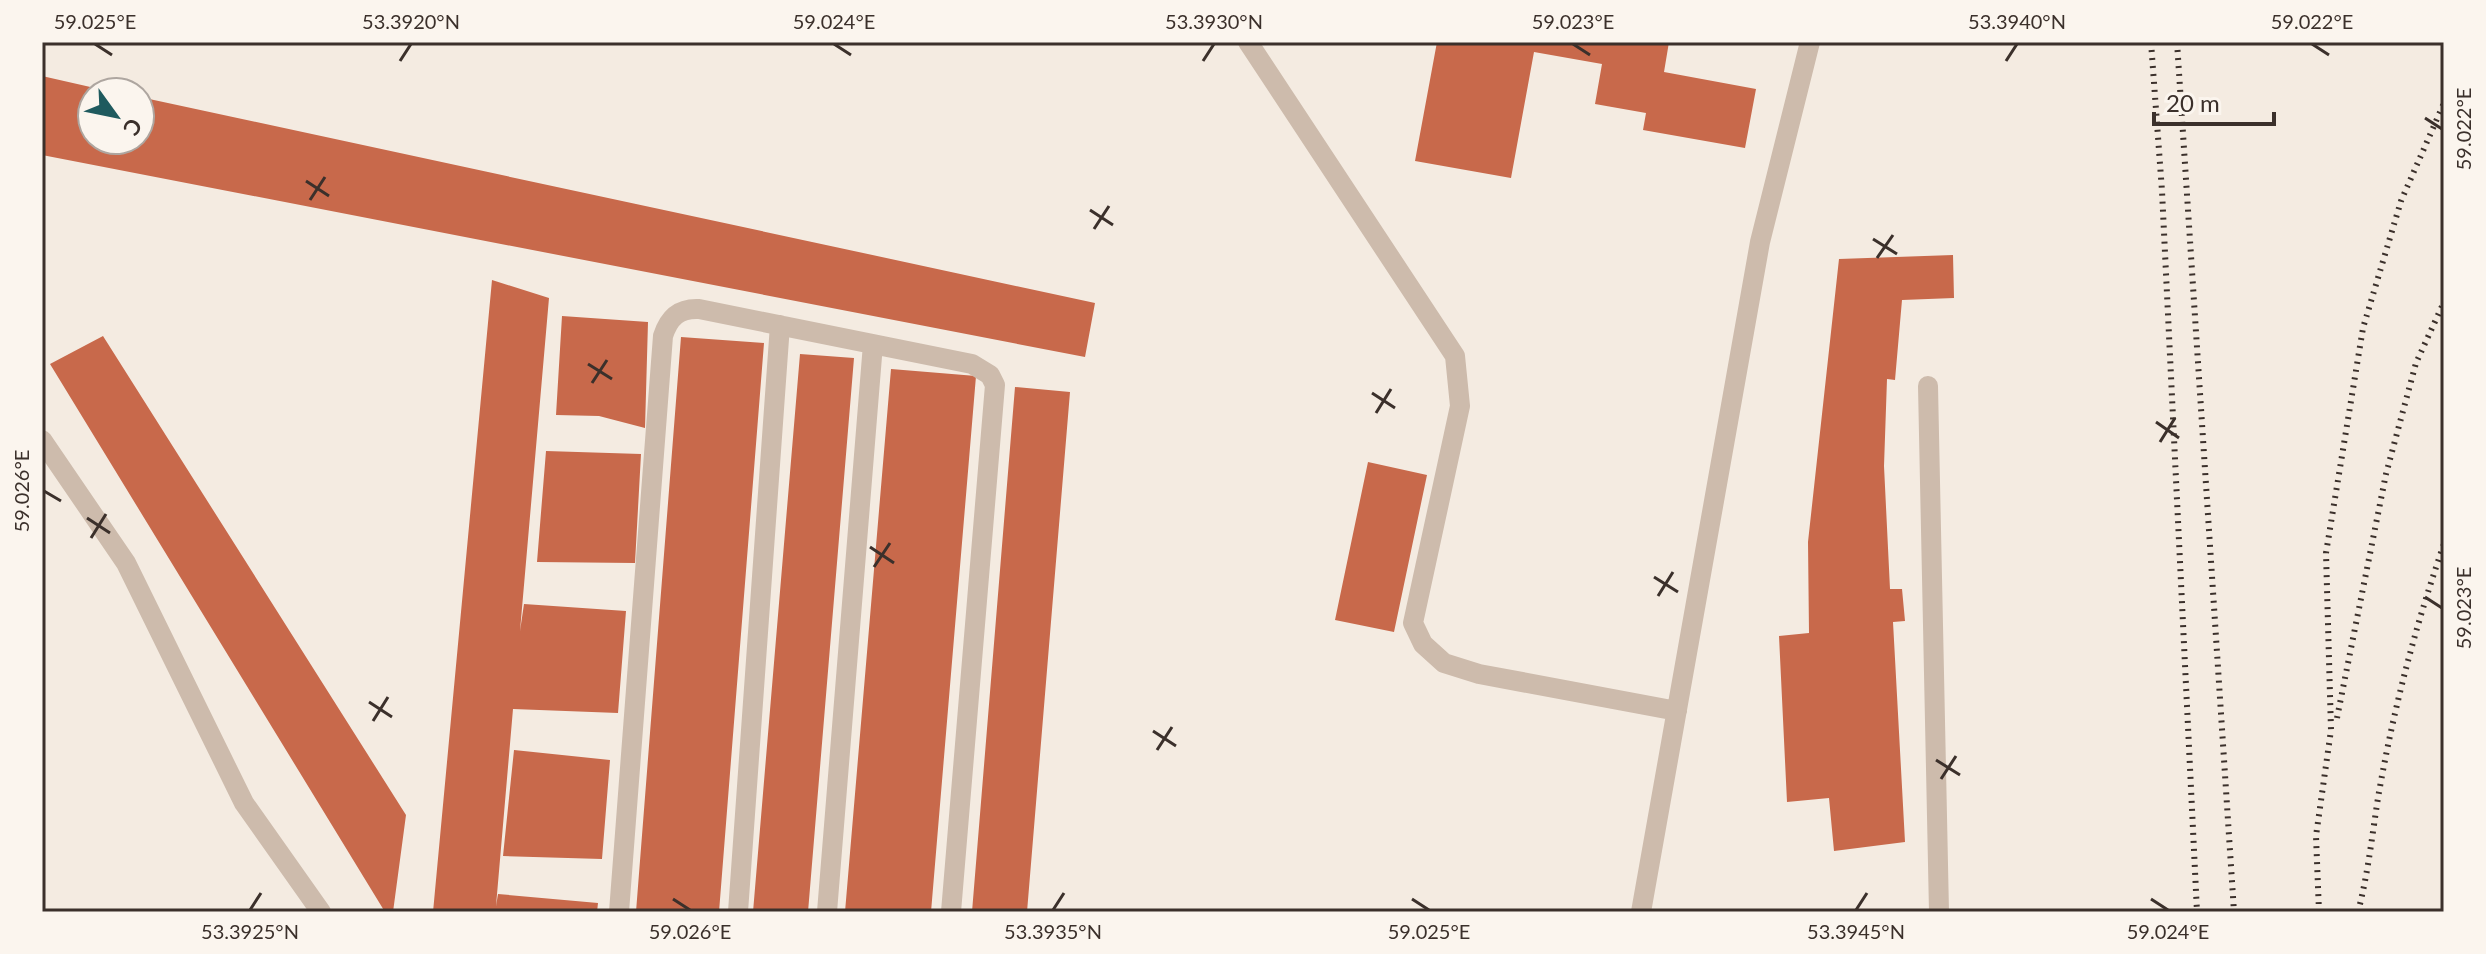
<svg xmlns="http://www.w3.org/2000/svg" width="2486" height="954" font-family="Lato,sans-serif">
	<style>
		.building { fill: #c8694b }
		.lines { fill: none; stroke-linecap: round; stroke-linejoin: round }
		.service { stroke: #cdbbac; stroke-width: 20 }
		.rail { stroke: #3b302b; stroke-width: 6; stroke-dasharray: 2 6; stroke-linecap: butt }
		.ticks { fill: none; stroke: #3b302b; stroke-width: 3 }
		.neatline { fill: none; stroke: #3b302b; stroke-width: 3 }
		.ticks-label { font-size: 20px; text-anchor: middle; fill: #3b302b }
	</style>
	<rect width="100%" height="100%" fill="#f4ebe1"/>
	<path class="building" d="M1437,42H1669L1664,72L1756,89L1745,148L1643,130L1646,113L1595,104L1602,64L1534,52L1511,178L1415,161Z
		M42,76L108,91L92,92V140H140V97L1095,303L1085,357L42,155Z
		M1953,255L1954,298L1902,300L1895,380L1887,379L1884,466L1890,589H1902L1905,621L1893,622L1905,842L1834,851L1829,798L1787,802L1779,636L1809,633L1808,542L1839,259Z
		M492,280L549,298L520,631L524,604L626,611L618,713L513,709L496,906L498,894L598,903L597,912H433Z
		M562,316L648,322L645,428L599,416L556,415Z
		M103,336L406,815L393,912H385L50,364Z
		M681,337L764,343L719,912H636Z
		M800,354L854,358L808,912H753Z
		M891,369L976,376L931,912H845Z
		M1015,387L1070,392L1027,912H972Z
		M546,451L641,454L635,563L537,562Z
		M1368,462L1427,475L1394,632L1335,620Z
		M514,750L610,760L602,859L503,856Z"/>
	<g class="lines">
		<path class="service" d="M1248,42L1455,356L1460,406L1413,623L1423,644L1444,663L1479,674L1677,711
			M1928,386L1939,912
			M42,440L126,563L244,803L321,912
			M619,912L663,336C669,317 679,308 699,309L972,364L990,375L995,385L951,912
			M738,912L780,325
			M827,912L873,344
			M1641,912L1760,242L1810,42"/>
		<path class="rail" d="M2151,42L2162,191L2197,912
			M2177,42L2234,912
			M2337,718L2386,474L2416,363L2444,302
			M2319,912L2316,836L2331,730L2326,553L2363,328L2401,201L2444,103
			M2358,912C2368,874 2372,836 2378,798C2393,711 2415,627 2444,544"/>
	</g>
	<path class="ticks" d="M95,44L112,55M834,44L851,55M1573,44L1590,55M2312,44L2329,55M400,61L411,44M1203,61L1214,44M2006,61L2017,44M2425,118L2442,129M306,181L329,196M310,200L325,177M1090,210L1113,225M1094,229L1109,206M1873,239L1897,254M1877,258L1893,235M588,364L612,379M592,383L607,360M1372,393L1395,408M1376,413L1391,389M2156,422L2179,438M2160,442L2175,418M44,491L61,501M87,518L110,533M91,538L106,514M870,547L894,563M874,567L890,543M1654,577L1678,592M1658,596L1673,572M2425,597L2442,608M369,702L392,717M373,721L388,697M1153,731L1176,746M1157,750L1172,727M1936,760L1960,775M1941,779L1956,756M673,899L690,910M1412,899L1429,910M2151,899L2168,910M250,910L261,893M1053,910L1064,893M1856,910L1867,893"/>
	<rect width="2486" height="954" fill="none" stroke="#fbf5ee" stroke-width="88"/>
	<g transform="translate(116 116) rotate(123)"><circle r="38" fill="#fbf5ee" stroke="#aea6a0" stroke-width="2"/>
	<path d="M0-6L14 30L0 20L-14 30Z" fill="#1f5a5e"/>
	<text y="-12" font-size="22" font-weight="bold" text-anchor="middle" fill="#3b302b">С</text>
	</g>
	<path d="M2154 112v12h120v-12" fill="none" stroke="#3b302b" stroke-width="4"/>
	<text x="2166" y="112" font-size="24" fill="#3b302b" stroke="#fbf5ee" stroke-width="6" paint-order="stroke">20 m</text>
	<rect x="44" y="44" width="2398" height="866" class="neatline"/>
	<g class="ticks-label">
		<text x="95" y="29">59.025°E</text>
		<text x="411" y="29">53.3920°N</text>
		<text x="834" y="29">59.024°E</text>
		<text x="1214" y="29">53.3930°N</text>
		<text x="1573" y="29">59.023°E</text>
		<text x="2017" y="29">53.3940°N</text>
		<text x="2312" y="29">59.022°E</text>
		<text transform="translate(2464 129) rotate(-90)" y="7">59.022°E</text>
		<text transform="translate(22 491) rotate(-90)" y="7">59.026°E</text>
		<text transform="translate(2464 608) rotate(-90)" y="7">59.023°E</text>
		<text x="250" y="939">53.3925°N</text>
		<text x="690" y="939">59.026°E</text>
		<text x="1053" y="939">53.3935°N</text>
		<text x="1429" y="939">59.025°E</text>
		<text x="1856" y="939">53.3945°N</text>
		<text x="2168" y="939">59.024°E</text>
	</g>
</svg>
